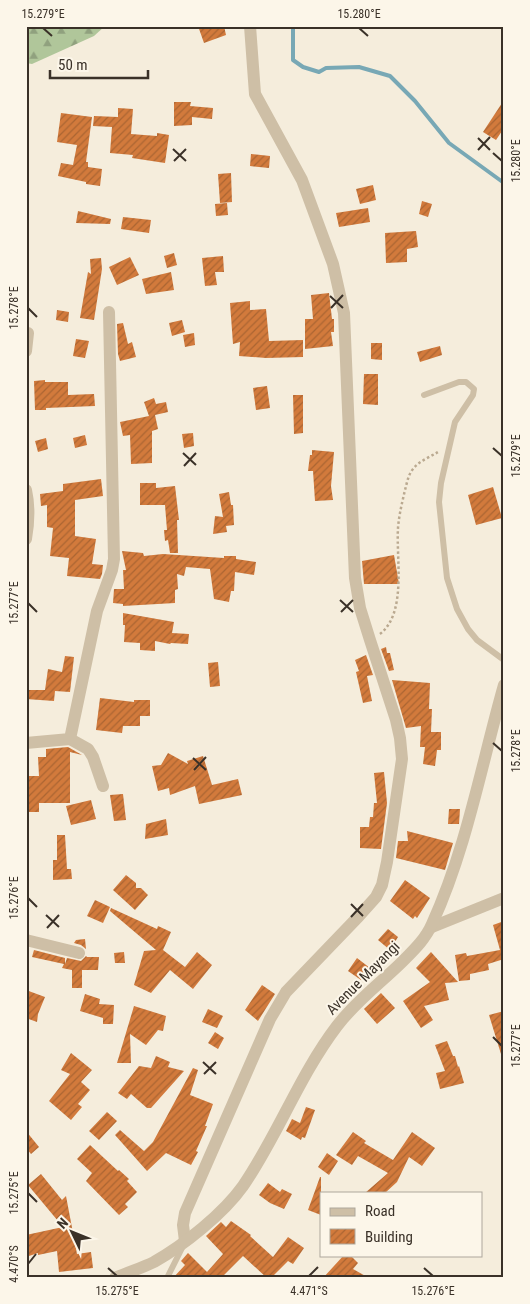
<svg xmlns="http://www.w3.org/2000/svg" width="530" height="1304" font-family="'Roboto Condensed',sans-serif">
	<style>
		.forest { fill: url(#forest-firs) }
		.lines { fill: none; stroke-linecap: round; stroke-linejoin: round }
		.stream { stroke: #78a8b5; stroke-width: 4 }
		.building { fill: url(#building-hatch) }
		.path { stroke: #baa990; stroke-width: 2.5; stroke-dasharray: 2.5 2.5; stroke-linecap: butt }
		.service { stroke: #cebfa6; stroke-width: 6 }
		.minor { stroke: #cebfa6; stroke-width: 12 }
		.tertiary { stroke: #cebfa6; stroke-width: 12 }
		.ticks { fill: none; stroke: #3a3128; stroke-width: 2 }
		.labels { text-anchor: middle; stroke-width: 4; stroke-linejoin: round; paint-order: stroke }
		.street-label { font-size: 15px; fill: #3a3128; stroke: #fcf6e9 }
		.neatline { fill: none; stroke: #3a3128; stroke-width: 2 }
		.ticks-label { font-size: 12px; text-anchor: middle; fill: #3a3128 }
	</style>
	<defs>
		<pattern id="forest-firs" width="22" height="20" patternUnits="userSpaceOnUse" patternTransform="scale(1.25)"><rect width="22" height="20" fill="#b0c69a"/><path d="M5 1l3.5 6h-7zM16 11l3.5 6h-7z" fill="#90a17e"/></pattern>
		<pattern id="building-hatch" width="6" height="6" patternUnits="userSpaceOnUse" patternTransform="scale(1.25)"><rect width="6" height="6" fill="#d27a3c"/><path d="M-1 1l2-2M0 6l6-6M5 7l2-2" fill="none" stroke="#ab6532"/></pattern>
	</defs>
	<rect width="100%" height="100%" fill="#f5eddc"/>
	<path class="forest" d="M26,26H105L94,36L32,64L26,63Z"/>
	<g class="lines">
		<path class="stream" d="M293,26V60L303,67L319,72L326,68L359,67L390,76L415,101L449,143L504,183"/>
	</g>
	<path class="building" d="M198,26H224L226,35L204,43Z
		M504,100V128L496,140L483,132Z
		M174,102H191L190,106L213,108L212,119L192,117V125L174,126Z
		M118,108L133,109L131,134L157,136V133L169,135L165,163L132,158L133,155L110,153L112,127L93,126L94,116L118,117Z
		M61,113L92,117L86,162H88V167L102,169L100,186L86,184V182L58,176L61,163L73,165L77,145L57,142Z
		M251,154L270,156L269,168L250,166Z
		M231,173L232,202L220,203L218,174Z
		M373,185L376,200L360,204L356,189Z
		M422,201L432,204L428,217L419,214Z
		M227,203L228,215L216,216L215,204Z
		M368,208L370,222L339,227L336,213Z
		M78,211L111,219L110,224L76,223Z
		M123,217L151,220L149,233L121,229Z
		M416,231L418,247L407,249V262L386,263L385,233Z
		M174,253L177,265L167,268L164,256Z
		M223,256L224,272H215L217,285L205,286L202,258Z
		M130,257L139,275L117,285L109,267Z
		M101,258L102,269L94,320L80,318L88,272L91,274L90,259Z
		M171,272L174,290L146,294L142,279Z
		M329,293L332,319H334V332H331L333,346L305,349V319H313L311,295Z
		M250,301V310L266,309L269,341L303,340V357L266,358L239,356L240,342L233,344L230,303Z
		M57,310L69,312L68,322L56,320Z
		M182,320L185,332L172,336L169,323Z
		M123,323L128,344L132,342L136,357L120,361L118,354L117,324Z
		M194,333L195,345L185,347L183,335Z
		M76,339L89,341L85,358L73,356Z
		M371,343H382V360L371,359Z
		M440,346L442,355L420,362L417,352Z
		M364,374H378V405L363,404Z
		M45,380V382H68V395L94,394L95,406L46,408V410H35L34,381Z
		M267,386L270,408L256,410L253,388Z
		M293,395H303V433L294,434Z
		M154,398L156,404L166,402L168,412L155,415L158,429L152,431V463L131,464L130,435L123,436L120,422L149,416L144,402Z
		M193,433L194,446L184,448L182,434Z
		M85,435L87,445L75,448L73,438Z
		M46,438L48,449L38,452L35,441Z
		M312,450L334,452L331,486L333,500L315,501L313,471H308L310,455H312Z
		M101,479L103,496L75,500V536L96,539L92,564L103,565L102,574L100,579L67,576L69,558L50,556L53,528L47,527V505L41,506L40,494L63,491V484Z
		M140,483H156V488L175,486L179,520H177L178,553H170L168,540L165,541L164,530H167L165,505H140Z
		M493,487L502,518L476,525L468,495Z
		M229,492L231,505H233L234,525L226,526L227,532L213,534L215,516L223,517L219,494Z
		M122,551L143,553L144,556L163,554L224,558V556H236V559L256,562L254,575L235,572L234,591H231L229,602L214,599L210,569L186,567L184,576L177,574L178,589L175,590V603L123,606V604L113,603L114,589H124L123,570H126Z
		M394,555L399,584H364L362,561Z
		M123,613L174,622L172,633L189,634L188,644L171,643L170,644L155,641V651L140,650V643L124,642L125,625H123Z
		M386,647L387,653H390L394,670L389,671L381,649Z
		M366,655L373,675L367,676L372,701L363,703L356,672L359,671L355,660Z
		M65,656L74,657L70,692L55,691L54,701L26,699V690H45L48,669L62,672Z
		M218,662L220,686L210,687L208,663Z
		M392,680L430,683L429,709H432L431,732H441V750H437L435,766L423,764L425,747H420L421,726L406,728Z
		M100,698L134,702V700H150V716H140V726H123L122,733L96,730Z
		M68,747L82,755L70,752V803H39V812H29V776H39L38,757H46V749Z
		M168,753L188,764L187,761L203,756L212,785L238,779L242,795L199,804L195,786L170,795L169,788L158,791L152,766L161,765Z
		M384,772L387,803L381,849L360,848V827H369L370,817H373L374,803H377L374,773Z
		M123,794L126,820L114,821L110,795Z
		M91,800L96,819L71,825L66,806Z
		M449,809H460L459,824H448Z
		M166,819L168,835L145,839L146,824Z
		M407,831L453,843L445,870L396,858L398,841H408Z
		M57,835H65L67,869H71L72,879L53,880V860H57Z
		M126,875L136,883V888H141L148,895L135,910L113,890Z
		M405,880L430,898L417,918L415,916L413,919L390,901Z
		M95,900L110,907L103,923L87,916Z
		M111,908L157,929L158,926L171,932L163,950L185,967L197,952L212,965L193,989L170,970L151,993L134,985L144,951L156,950L110,911Z
		M504,921V959L488,964L489,970L470,974V980L459,981L455,955L466,953L467,956L500,950L493,925Z
		M388,929L398,937L390,950L378,940Z
		M85,939L86,949L81,945L74,943L76,940Z
		M34,950L65,958V964L67,958L81,961L86,956L87,957H99L98,970H82V988H72V970L62,968L64,964L32,957Z
		M124,952L125,963H115L114,953Z
		M431,952L458,982L445,983L449,1000L424,1006L433,1020L421,1028L403,1001L430,982L416,968Z
		M357,958L370,968L361,980L348,971Z
		M262,985L275,994L258,1021L245,1010Z
		M26,990L45,997L38,1014L37,1022L26,1018Z
		M381,993L395,1008L377,1024L364,1009Z
		M85,994L100,999L99,1004L114,1005L113,1024H103V1018L80,1011Z
		M134,1006L166,1016L163,1031L158,1030L146,1045L130,1034L131,1063H117Z
		M208,1009L223,1016L217,1028L202,1022Z
		M504,1011V1054H501L489,1015Z
		M215,1032L224,1038L218,1049L208,1043Z
		M447,1041L453,1056H455L458,1067L459,1066L464,1083L440,1089L436,1073L445,1071L435,1045Z
		M71,1053L92,1070L81,1082L90,1090L78,1104L82,1107L71,1120L49,1101L70,1074L61,1070Z
		M156,1056L170,1062L168,1067L184,1071L151,1108H147L131,1094L127,1099L118,1093L139,1066L151,1068Z
		M193,1068L198,1070L190,1095L213,1104L205,1126H207L196,1151L198,1152L191,1165L166,1153L147,1171L115,1135L120,1130L144,1151L153,1142Z
		M306,1107L315,1110L305,1138L302,1137L301,1140L286,1131L292,1119L300,1123Z
		M107,1112L117,1121L99,1140L89,1131Z
		M26,1131L39,1147L31,1154L26,1148Z
		M353,1132L366,1141L364,1143L393,1160L412,1132L435,1148L422,1166L409,1157L397,1182L385,1193H365L388,1173L358,1156L352,1165L336,1155Z
		M90,1145L118,1171L119,1170L129,1179L127,1181L137,1192L125,1204L128,1207L119,1215L86,1181L92,1173L77,1159Z
		M327,1153L338,1161L329,1175L318,1167Z
		M41,1174L62,1200L66,1196L77,1254L91,1252L93,1268L59,1272L57,1251L38,1255V1253L26,1257V1235L63,1227L28,1185Z
		M320,1177H321V1215L308,1210Z
		M268,1183L280,1192L282,1189L292,1194L284,1209L270,1203L259,1195Z
		M231,1221L251,1235L250,1236L273,1257L288,1237L304,1248L293,1264L288,1261L271,1278H267L243,1256L221,1278H173L185,1265L181,1261L188,1253L207,1272L223,1254L206,1236L221,1222L226,1227Z
		M344,1255H350L358,1263L353,1269L369,1278H323Z"/>
	<g class="lines">
		<path class="path" d="M380,634C407,613 396,559 398,528C399,515 402,503 405,490C407,483 408,475 413,469C419,461 430,457 438,452"/>
		<path class="service" d="M424,395L459,382H466L474,389L473,395L455,422L441,483L439,502L447,578L457,609L468,629L477,640L504,660
			M167,1278L182,1248"/>
		<path class="minor" d="M26,351L28,333
			M26,490C30,508 29,522 26,539
			M70,739L97,611L112,570L114,559L109,312
			M26,743L70,739L88,749L93,757L103,786
			M432,927L504,898
			M26,940L79,953
			M185,1241L183,1225L185,1213L270,1019L286,992L359,916L376,897L382,885L387,862L402,759L400,738L396,720L370,640L360,608L355,578L344,313L333,264L302,180L255,94L250,26"/>
		<path class="tertiary" d="M115,1278C128,1272 142,1268 154,1262C184,1245 223,1214 243,1186C278,1135 299,1076 337,1026C356,1001 382,982 404,960C415,949 426,938 432,924C467,847 481,766 504,685"/>
	</g>
	<path class="ticks" d="M43,28L52,36M359,28L368,36M478,138L490,150M173,149L186,161M478,150L490,137M493,153L502,161M174,161L186,149M330,296L343,308M28,308L37,317M331,308L343,295M493,448L502,456M183,453L196,465M184,466L196,453M340,600L353,612M28,603L37,612M341,612L353,600M493,743L502,751M193,758L206,770M194,770L206,757M28,898L37,907M351,904L363,916M46,915L59,927M351,917L363,904M47,928L59,915M493,1037L502,1046M203,1062L216,1074M204,1074L216,1062M28,1193L37,1202M28,1264L36,1254M108,1268L117,1276M424,1268L433,1276M309,1276L318,1267"/>
	<g class="labels">
		<g class="street-label">
			<text transform="translate(363 978) rotate(-45)" y="5">Avenue Mayangi</text>
		</g>
	</g>
	<rect width="530" height="1304" fill="none" stroke="#fcf6e9" stroke-width="55"/>
	<rect x="320" y="1192" width="162" height="65" fill="#fcf6e9" stroke="#aea79c"/>
	<rect x="330" y="1208" width="25" height="8" fill="#cebfa6" stroke="#aea79c"/>
	<text x="365" y="1216" font-size="15" fill="#3a3128">Road</text>
	<rect x="330" y="1229" width="25" height="15" fill="url(#building-hatch)" stroke="#aea79c"/>
	<text x="365" y="1242" font-size="15" fill="#3a3128">Building</text>
	<g transform="translate(72 1232) rotate(313)" stroke="#fcf6e9" stroke-width="4" paint-order="stroke">
	<path d="M0-4L9 19L0 12L-9 19Z" fill="#3a3128"/>
	<text y="-8" font-size="14" font-weight="bold" text-anchor="middle" fill="#3a3128">N</text>
	</g>
	<path d="M50 70v8h98v-8" fill="none" stroke="#3a3128" stroke-width="2.5"/>
	<text x="58" y="70" font-size="15" fill="#3a3128" stroke="#fcf6e9" stroke-width="4" paint-order="stroke">50 m</text>
	<rect x="28" y="28" width="474" height="1248" class="neatline"/>
	<g class="ticks-label">
		<text x="43" y="18">15.279°E</text>
		<text x="359" y="18">15.280°E</text>
		<text transform="translate(516 161) rotate(-90)" y="4">15.280°E</text>
		<text transform="translate(14 308) rotate(-90)" y="4">15.278°E</text>
		<text transform="translate(516 456) rotate(-90)" y="4">15.279°E</text>
		<text transform="translate(14 603) rotate(-90)" y="4">15.277°E</text>
		<text transform="translate(516 751) rotate(-90)" y="4">15.278°E</text>
		<text transform="translate(14 898) rotate(-90)" y="4">15.276°E</text>
		<text transform="translate(516 1046) rotate(-90)" y="4">15.277°E</text>
		<text transform="translate(14 1193) rotate(-90)" y="4">15.275°E</text>
		<text transform="translate(14 1264) rotate(-90)" y="4">4.470°S</text>
		<text x="117" y="1295">15.275°E</text>
		<text x="309" y="1295">4.471°S</text>
		<text x="433" y="1295">15.276°E</text>
	</g>
</svg>
